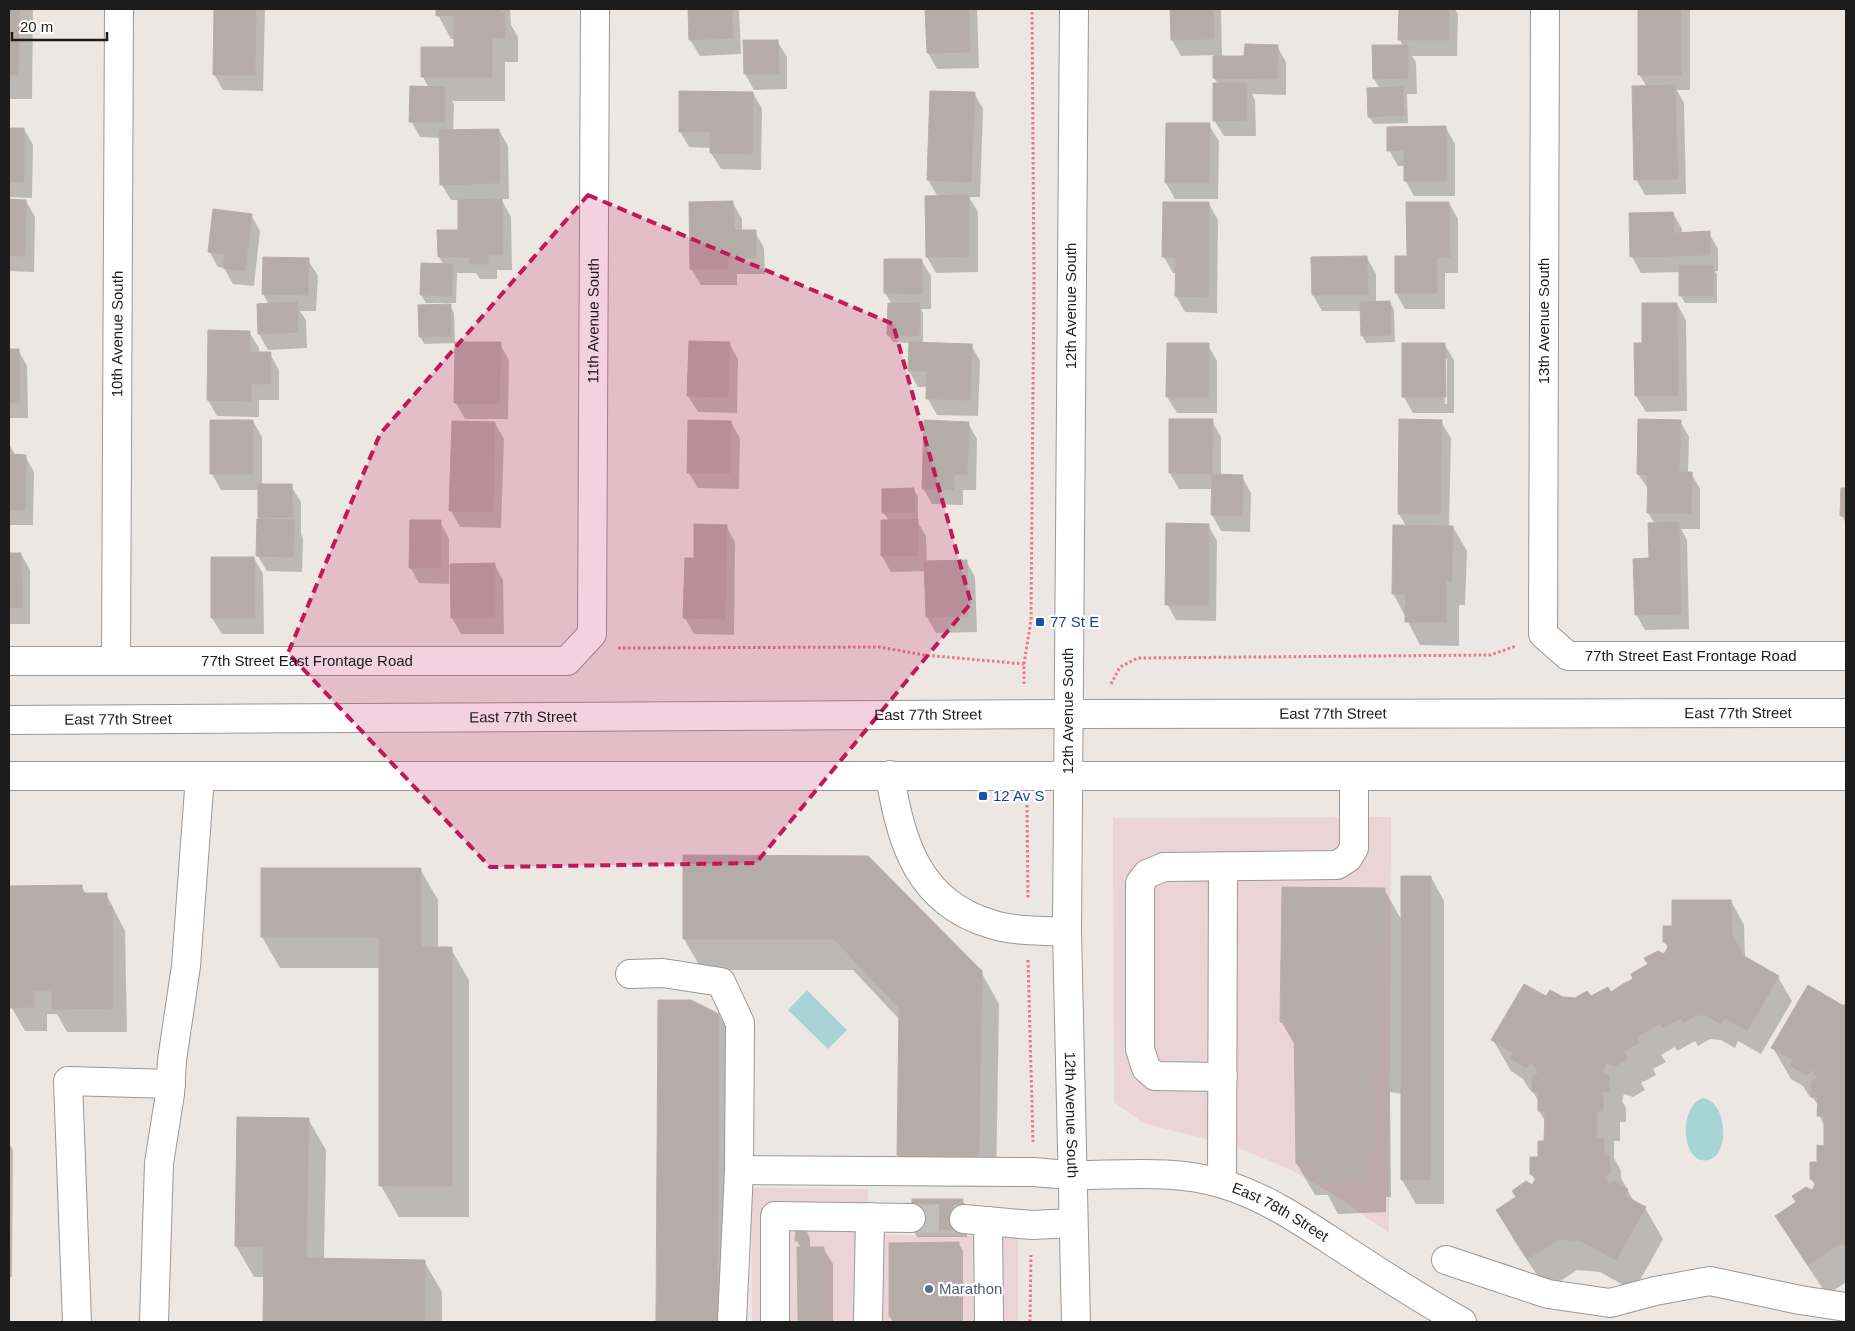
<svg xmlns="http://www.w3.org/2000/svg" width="1855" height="1331" font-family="Helvetica,sans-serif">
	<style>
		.commercial { fill: #ebd4d8 }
		.water { fill: #a9d4d5 }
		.shadow { fill: #0003; fill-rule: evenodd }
		.building { fill: #b5aca9; stroke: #bcaca7 }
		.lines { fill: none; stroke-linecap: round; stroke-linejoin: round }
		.minor-tunnel { stroke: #c2bebb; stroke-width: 28; stroke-dasharray: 28 14; stroke-linecap: butt }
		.minor-casing { stroke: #999; stroke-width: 30 }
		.path { stroke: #e87985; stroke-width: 3; stroke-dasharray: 2.5 2.5; stroke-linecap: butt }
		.minor { stroke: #fff; stroke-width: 28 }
		.marked { fill: #c2185b; fill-opacity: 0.2; stroke: #c2185b; stroke-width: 4; stroke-dasharray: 10 6; stroke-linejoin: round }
		.transit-dot { fill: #1a4fb4; stroke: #fff; stroke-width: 2 }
		.service-dot { fill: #5c6f8a; stroke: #fff; stroke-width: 2 }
		.labels { text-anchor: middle; stroke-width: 4.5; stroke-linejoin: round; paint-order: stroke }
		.street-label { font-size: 15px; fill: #1c1c1c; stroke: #fff }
		.transit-label { font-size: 15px; fill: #164399; stroke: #fff; text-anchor: start }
		.service-label { font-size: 15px; fill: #4e5e75; stroke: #fff; text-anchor: start }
	</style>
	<rect width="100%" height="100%" fill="#ece7e3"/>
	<path class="commercial" d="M1391,817L1389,1233L1333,1194L1289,1169L1234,1146L1143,1123L1114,1102L1113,818Z
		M751,1188L868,1189V1235L1018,1236V1322H752Z"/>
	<path class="water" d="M807,990L847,1030L828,1049L788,1010Z
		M1703,1098C1728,1102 1730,1156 1708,1160C1682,1166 1677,1107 1703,1098Z"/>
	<path class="shadow" d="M9,9H33L32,99H9Z
		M215,9H265L263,91L223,90L214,74Z
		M438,9H510L511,25L518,37V62H505V101H452L454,104L453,131L499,130L508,146L509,199H501L511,217L512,270H497V279H480L476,273H457L456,303H426L421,295L422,264L444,265L439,257V231H460L459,200H451L441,184L440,138L420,137L411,121L429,88L423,77L455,48V39H451L438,15Z
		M689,9H739L741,54L700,56L690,40Z
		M927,9H977L979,68L937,69L928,53Z
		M1171,9H1221L1222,57H1246L1277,46L1286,62V95L1252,94L1255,100L1256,136H1224L1214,120L1218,84L1214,78V55L1181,56L1172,40Z
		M1400,9H1455L1458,14L1457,56H1412L1416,62L1417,94H1407L1408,123L1374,124L1369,117L1380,89L1374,79L1403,46L1400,40Z
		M1639,9H1690V90H1677L1684,103L1686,194L1645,195L1636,179L1647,87L1639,74Z
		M777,41L787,57V89L754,90L745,74Z
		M753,93L762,109L761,170L721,169L711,153V148L689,147L680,131Z
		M974,93L983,109L980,197H969L978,212V272L936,273L927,257L938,197L928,180Z
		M1209,125L1219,141L1218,199H1175L1166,183Z
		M1446,128L1455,144V196H1414L1405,180V166H1398L1389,150Z
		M9,129H24L33,145L32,198L9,197Z
		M9,201H26L35,217L34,272L9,271Z
		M733,203L742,219V232H755L764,248L765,274H737V285H701L691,269Z
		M1449,203L1458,219V273H1445V309H1405L1396,293L1408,258Z
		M1209,204L1218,220L1217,313L1185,312L1176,296L1177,273H1173L1164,257Z
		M1673,213L1682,229V234L1709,233L1718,249V271H1715L1717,274V303H1685L1681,296V272L1641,273L1632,257L1630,214Z
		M251,215L260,231L254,286L233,284L224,268L218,267L209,251Z
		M1367,258L1376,274V303L1390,302L1394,310L1395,342L1366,343L1362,335V311H1322L1313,295L1312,259Z
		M308,260L318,276L316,311H300L306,320L307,348L268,350L259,334L269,305L263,294Z
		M921,260L931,276V309H921L923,313V344L971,345L980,361L978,416L937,415L928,399V387H918L909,371L910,343L893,342L888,335L892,304L885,293Z
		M1677,304L1686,320L1687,411L1646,412L1636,396L1644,344Z
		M450,306L454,313L455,343L424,344L420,336Z
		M209,331L249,332L259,348V353L270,354L279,370V400H259V417L217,416L208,400Z
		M729,343L738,359L737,413L698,412L688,396Z
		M500,344L509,360L508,419H465L456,403Z
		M1444,344L1454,360V413H1413L1404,397ZM1444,359H1447V404H1445Z
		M1208,345L1217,361V413H1177L1167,397Z
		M9,350H18L27,366L28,418H9Z
		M212,421H253L262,437V486H291L301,502V534L303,538L302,572L267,571L257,555L261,521L259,517V490H221L212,474Z
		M1212,421L1221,437V476L1242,477L1251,493L1250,532L1221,531L1212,515V489H1179L1170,473Z
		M1680,421L1689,437L1688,473H1691L1700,489V529H1681L1687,540L1689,629L1645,630L1636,614L1651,560L1655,524L1648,513L1649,490L1638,474Z
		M731,422L740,438L739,489L698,488L688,472Z
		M1441,422L1451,438L1449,527H1453L1467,551L1465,605H1459V646L1420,645L1393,593L1406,526L1399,514Z
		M495,423L504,439L501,528L460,527L451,511Z
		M968,423L977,439L976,490H963V505L932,504L923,488Z
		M9,444L16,456H25L34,472L33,525H9Z
		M913,489L918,496V519H916L926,536L927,563L966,561L975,577L977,632L936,633L927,617L926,571L891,572L882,556L889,521L884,513Z
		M1842,489H1846V523L1841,515Z
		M440,522L449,538V584L419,583L410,567Z
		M1208,525L1217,541L1216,621L1176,620L1167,604Z
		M726,526L735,542L734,635L694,634L685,618L686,560H695Z
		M9,554H21L30,570V624H9Z
		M254,558L263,574L264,634H222L212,618Z
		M494,564L503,580L504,634H461L452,618V565Z
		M685,856L981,972L999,1004L996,1187L916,1186L898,1155L900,1020L853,970H702L684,939Z
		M262,869H420L438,900V949H451L469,980V1217H399L381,1186V968H280L262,937Z
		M1431,877L1444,901V1204H1416L1402,1180V1094L1390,1092L1391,1197H1386V1212L1338,1214L1328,1195H1315L1297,1164L1296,1047L1281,1021L1384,889L1402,921Z
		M81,886L86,894H106L125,931L127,1032H67L57,1014H47V1031H25L9,1003V887Z
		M1731,901L1744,925L1745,958L1778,977L1792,1001L1761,1054L1738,1041L1735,1048L1721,1040L1710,1039L1698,1046L1695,1041L1677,1051L1675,1047L1661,1055L1666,1062L1653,1069L1656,1075L1641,1083L1645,1090L1633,1097L1624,1094L1622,1101L1626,1108V1122H1620V1141H1614V1158L1621,1171V1178L1634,1202L1645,1208L1663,1239L1634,1291L1600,1272L1577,1270L1547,1290L1515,1242L1497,1211L1532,1187L1536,1181L1531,1174L1546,1142V1123L1539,1111V1102L1533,1092L1530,1090L1523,1079L1511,1071L1493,1040L1546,998H1590L1610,993L1635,980L1665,955L1668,949L1665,942L1673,927Z
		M659,1001L719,1015L737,1046L735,1322H657Z
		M1842,1006H1846V1282L1827,1295L1795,1247L1777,1216L1812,1192L1816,1187L1811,1179L1825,1147V1127L1819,1115V1107L1814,1099L1809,1096L1803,1086L1791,1079L1773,1048Z
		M308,1119L326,1150L324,1260L424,1261L442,1292V1322H264V1277H254L236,1246Z
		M9,1143L13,1150L12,1277H9Z
		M962,1200L967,1208V1237H917L913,1229Z
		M806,1230L810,1238V1248H823L833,1264V1322H801L799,1319L801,1248L797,1241Z
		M890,1244H959L963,1251V1322H893L890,1317Z"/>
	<path class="building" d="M9,9H20L18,75H9Z
		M214,9H256L255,75H213Z
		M436,9H498V12H505V38H492V77H421V47H454V15L436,16Z
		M688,9H732L733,38L689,40Z
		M925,9H969L970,52L927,53Z
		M1170,9H1213L1214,39L1171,40Z
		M1399,9H1449V40H1398Z
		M1638,9H1681V75H1638Z
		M743,40H778L779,74H744Z
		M1245,44L1278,45L1277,79L1213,78V56H1244Z
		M1372,45H1408V78L1373,79Z
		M1213,83H1247V120L1213,121Z
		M1675,85L1678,179L1634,180L1632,86Z
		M410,86L445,87V122H409Z
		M1403,87L1404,115L1368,117L1367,88Z
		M679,91L753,92L752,154L710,153V132H679Z
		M930,91L975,92L971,182L927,180Z
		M1166,123H1210L1209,183H1165Z
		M1446,126L1447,181H1404V150L1387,151V127Z
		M9,128H24V182H9Z
		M499,129L500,183L440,185L439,130Z
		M969,195V256L926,257L925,196Z
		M9,199L26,200L25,256H9Z
		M502,199L503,254L488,255V264H469V257H438L437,230H458V200Z
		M733,201L734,230H756V258H728V269H690L689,202Z
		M1163,202H1209L1208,297L1175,296L1176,258L1162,257Z
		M1406,202H1449L1450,257H1437V293H1395V256H1407Z
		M213,209L252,214L245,271L223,268L225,254L208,252Z
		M1673,212L1674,233L1710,231V255L1630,257L1629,213Z
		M1367,256L1368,295H1312L1311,257Z
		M263,257L309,258L308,295L262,294Z
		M884,259H922V294L884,293Z
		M421,263L453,264L452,296L420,295Z
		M1679,265H1713V296H1679Z
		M1390,301L1391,335L1361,336L1360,302Z
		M297,302L298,332L258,334L257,304Z
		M888,303L920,304L919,336L887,335Z
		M1642,303H1677L1678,396H1635L1634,343H1642Z
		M451,304V336L419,337L418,305Z
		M208,330L250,331V352H271L270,384H251V401L207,400Z
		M689,341L730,342L728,397L687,396Z
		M455,342H501L499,404L454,403Z
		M909,342L972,344L970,400L926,399L927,371H908Z
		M1167,343H1209L1208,397H1166Z
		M1402,343H1445L1446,397H1402Z
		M9,349H19L20,403H9Z
		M1169,419H1213L1212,474L1169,473Z
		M1399,419L1442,420L1440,514H1398Z
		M1638,419L1681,420L1679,472H1692L1691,513H1647L1648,475L1637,474Z
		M210,420H253V474H210Z
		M688,420L731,421L730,473H687Z
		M924,420L969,422L967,475L954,474V490L922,489Z
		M452,421L495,422L493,512L449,511Z
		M9,443L10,454L26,455L25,510H9Z
		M1212,474L1243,475L1242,516L1211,515Z
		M258,484H292L293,517L258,518Z
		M914,488L915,512L882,513V489Z
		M1841,488H1846V516H1840Z
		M257,519L294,520L293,557L256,556Z
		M918,519V556H881V520Z
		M410,520H441L440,568H409Z
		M1679,522L1681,614L1635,615L1633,559L1649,558L1648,523Z
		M1166,523L1209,524L1208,605H1165Z
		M694,524L727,525L725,619L683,618L685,558H694Z
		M1393,525L1453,526L1452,581H1446V622H1405L1406,594H1392Z
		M9,553H21L22,608H9Z
		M211,557H254L255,618H211Z
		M967,560L968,616L926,617L924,561Z
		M495,563V618H451L450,564Z
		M683,855L868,856L982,971L979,1156L897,1155L899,1008L834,939H683Z
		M261,868H421V947H452V1186H379V937H261Z
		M1401,876H1431V1180H1401Z
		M82,885V893H107V906H112L113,1008L52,1009V991H34V1007L10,1008L9,886Z
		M1282,887L1385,888L1384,1063L1373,1061L1374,1166H1368L1369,1181L1319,1183V1164H1296L1294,1022H1280Z
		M1672,900H1731L1732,935L1744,956L1779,976L1747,1031L1725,1018L1721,1024L1707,1016L1696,1015L1683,1023L1681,1018L1663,1028L1660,1024L1649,1030L1623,984L1633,979L1631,974L1648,964L1644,958L1658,951L1664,954L1669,945L1663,942V926H1672Z
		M1524,984L1546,996L1550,990L1563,997L1575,998L1587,991L1591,996L1608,987L1611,992L1623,984L1649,1030L1636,1037L1639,1043L1624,1051L1628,1059L1615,1066L1606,1063L1603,1073L1609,1075V1092H1603V1111H1597V1138H1604V1156H1610V1174L1604,1176L1608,1184L1614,1181L1628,1189L1625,1196L1646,1207L1616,1260L1581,1241L1559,1239L1528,1259L1496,1210L1516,1197L1512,1191L1526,1181L1532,1185L1536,1178L1530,1174V1157H1538V1141H1544L1545,1111H1538V1092H1532V1077L1538,1073L1532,1062L1526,1068L1510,1058L1513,1053L1491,1040Z
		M1808,985L1842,1005H1846V1245L1839,1244L1808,1265L1775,1216L1796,1202L1792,1196L1806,1187L1812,1190L1816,1183L1810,1179V1162H1817V1145L1824,1146V1116H1817L1818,1097H1811V1082L1817,1078L1813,1070L1806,1075L1790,1065L1793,1060L1771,1048Z
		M658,1000H691L719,1014L717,1322H656Z
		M237,1117L309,1118L306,1258L425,1260L424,1322H263L264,1247L235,1246Z
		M912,1199H963V1230L911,1229Z
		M796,1229H807L806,1241H795Z
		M959,1242V1317H889V1243Z
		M797,1247H824L825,1320H798Z"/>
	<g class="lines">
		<path class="minor-tunnel" d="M911,1218L964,1219"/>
		<g class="minor-casing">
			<g id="minor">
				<path id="s1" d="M1074,9L1067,932L1076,1322"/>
				<path id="s2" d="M1545,9L1543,634L1568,656H1846"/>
				<path id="s3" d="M116,660L119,9"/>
				<path id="s4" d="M9,661H567L592,634L595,9"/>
				<path id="s5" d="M9,720L1068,714L1846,713"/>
				<path d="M890,775C900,842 919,903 991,924C1015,932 1042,930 1067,932"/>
				<path d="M9,776H1846"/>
				<path d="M630,974L663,973L721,982L740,1023L739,1170L732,1322"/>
				<path d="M1223,1077L1155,1076L1146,1068L1140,1049V883L1147,874L1164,867L1337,865L1348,858L1354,848V776"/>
				<path id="s6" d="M739,1170L1034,1172C1047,1173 1062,1175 1075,1175C1124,1175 1176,1169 1223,1184C1263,1196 1298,1219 1333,1242C1376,1270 1418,1298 1462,1322"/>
				<path d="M1222,1183L1223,867"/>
				<path d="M964,1219L1032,1225L1073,1223"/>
				<path d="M988,1221L989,1322"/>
				<path d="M1446,1260L1548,1294L1610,1303L1655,1291L1710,1281L1800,1300L1846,1307"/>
				<path d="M77,1322L68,1081L171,1084"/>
				<path d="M154,1322L159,1163L170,1094L172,1060L186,966L200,776"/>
				<path d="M775,1322V1216L911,1218"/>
				<path d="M868,1322L870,1217"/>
			</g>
		</g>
		<path class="path" d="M618,648L879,647L924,655L1024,664
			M1024,684V664L1031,620L1034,278L1032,9
			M1111,684L1120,667L1138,658L1490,655L1516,646
			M1027,805L1028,899
			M1028,960L1033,1142
			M1030,1322L1031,1255"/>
		<use href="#minor" class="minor"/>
	</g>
	<path class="marked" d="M588,195L893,324L971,603L756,863L490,867L288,653L380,434Z"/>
	<g class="transit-dot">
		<rect x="1035" y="617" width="10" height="10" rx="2.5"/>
		<rect x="978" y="791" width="10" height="10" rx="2.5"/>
	</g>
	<circle class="service-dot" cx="929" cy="1289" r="5"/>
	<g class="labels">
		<g class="street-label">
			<text transform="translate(1071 306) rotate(-90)" y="5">12th Avenue South</text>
			<text transform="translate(1544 321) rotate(-90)" y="5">13th Avenue South</text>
			<text dy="5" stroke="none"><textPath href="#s4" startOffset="908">11th Avenue South</textPath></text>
			<text dy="5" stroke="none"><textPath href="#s3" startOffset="326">10th Avenue South</textPath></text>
			<text dy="5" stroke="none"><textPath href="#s2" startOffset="781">77th Street East Frontage Road</textPath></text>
			<text dy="5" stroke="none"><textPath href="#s4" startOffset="298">77th Street East Frontage Road</textPath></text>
			<text transform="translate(1068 711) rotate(-90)" y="5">12th Avenue South</text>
			<text dy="5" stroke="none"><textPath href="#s5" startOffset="1324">East 77th Street</textPath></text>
			<text dy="5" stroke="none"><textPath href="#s5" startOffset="1729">East 77th Street</textPath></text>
			<text dy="5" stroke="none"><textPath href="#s5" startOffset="919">East 77th Street</textPath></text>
			<text dy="5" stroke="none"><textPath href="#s5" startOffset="514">East 77th Street</textPath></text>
			<text dy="5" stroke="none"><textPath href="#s5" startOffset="109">East 77th Street</textPath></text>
			<text dy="5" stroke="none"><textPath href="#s1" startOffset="1106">12th Avenue South</textPath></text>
			<text dy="5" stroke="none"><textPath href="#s6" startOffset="549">East 78th Street</textPath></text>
		</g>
		<g class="transit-label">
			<text x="1050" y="627">77 St E</text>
			<text x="993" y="801">12 Av S</text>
		</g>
		<g class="service-label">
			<text x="939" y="1294">Marathon</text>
		</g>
	</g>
	<rect width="1855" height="1331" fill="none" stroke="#1c1c1c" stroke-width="20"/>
	<path d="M12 32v8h95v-8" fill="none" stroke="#1c1c1c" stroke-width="2.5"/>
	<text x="20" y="32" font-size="15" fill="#1c1c1c" stroke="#ffffff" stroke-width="4" paint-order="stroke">20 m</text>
</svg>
